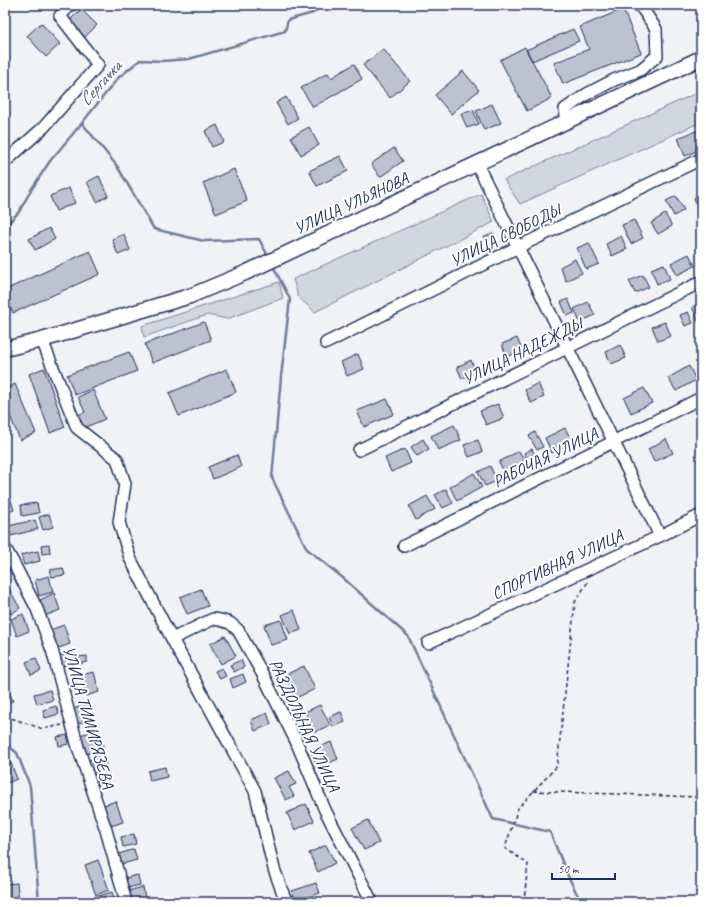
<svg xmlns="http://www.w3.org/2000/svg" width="706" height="907" font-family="Caveat,sans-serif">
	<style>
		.green { fill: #d2d6df; stroke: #76829e }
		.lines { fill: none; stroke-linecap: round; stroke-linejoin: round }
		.stream { stroke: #707c9a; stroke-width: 2.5 }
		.building { fill: #bcc2d0; stroke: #1b2f5e }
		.minor-casing { stroke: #1b2f5e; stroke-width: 14 }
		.major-casing { stroke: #1b2f5e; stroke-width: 17 }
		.path { stroke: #1b2f5e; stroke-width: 1.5; stroke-dasharray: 4 3; stroke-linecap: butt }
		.minor { stroke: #fff; stroke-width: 11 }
		.major { stroke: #fff; stroke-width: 14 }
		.labels { text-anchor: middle; stroke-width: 4; stroke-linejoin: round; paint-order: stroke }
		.street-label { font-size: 17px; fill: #1b2f5e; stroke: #fff }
		.water-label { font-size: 18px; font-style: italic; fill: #4c5c81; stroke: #fff }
	</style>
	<rect width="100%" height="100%" fill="#f1f2f5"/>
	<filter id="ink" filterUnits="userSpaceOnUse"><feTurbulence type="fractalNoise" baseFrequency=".025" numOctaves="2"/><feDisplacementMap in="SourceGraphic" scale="8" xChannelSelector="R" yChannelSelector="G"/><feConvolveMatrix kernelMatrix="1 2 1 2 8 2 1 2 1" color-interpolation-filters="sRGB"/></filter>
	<g filter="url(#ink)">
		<path class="green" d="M701,91V122L520,204L504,180Z
			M481,194L494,222L315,312L298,297L293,279Z
			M279,282L283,298L227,319L207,315L144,337L142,326Z"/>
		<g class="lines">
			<path class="stream" d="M82,123L117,166L154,229L204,241L259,239L267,254
				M5,226L19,212L31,190L50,161L82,123L118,78L140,60L162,61L189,59L285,31L288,20L313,13L322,5
				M274,268L290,299L281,377L272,478L307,549L343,578L408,636L493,819L550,832L568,876L581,902
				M5,743L17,753L30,786L39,902"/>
		</g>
		<path class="building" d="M81,9L97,25L84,38L68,22Z
			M623,9L641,53L563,84L554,63L589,49L580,27Z
			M41,23L60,44L46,57L27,36Z
			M573,29L579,41L532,61L526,50Z
			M525,47L552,98L527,111L500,60Z
			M383,49L410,81L390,98L363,65Z
			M354,64L362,79L313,107L301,88L328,73L331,78Z
			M463,71L479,90L451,114L435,95Z
			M286,97L298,118L288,124L276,103Z
			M492,104L501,123L484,130L476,111Z
			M473,110L479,124L467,128L461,114Z
			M217,125L224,142L212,147L205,131Z
			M309,127L319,145L301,155L291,137Z
			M701,129V149L685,156L678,138Z
			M394,148L403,161L380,177L371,164Z
			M340,156L348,171L317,186L309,171Z
			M234,169L247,201L216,214L203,183Z
			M99,176L108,196L97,202L87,182Z
			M69,188L75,203L56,211L50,196Z
			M701,195V212L694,198Z
			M676,196L684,210L674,216L666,201Z
			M665,214L672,226L658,234L651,223Z
			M634,220L643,238L631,244L622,225Z
			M49,228L55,239L35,250L29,239Z
			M493,233L498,244L490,248L484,237Z
			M124,234L130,250L118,255L112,239Z
			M621,236L627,249L612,256L606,244Z
			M589,243L599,264L586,269L577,248Z
			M90,251L100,274L13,313L5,296V290Z
			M689,254L695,266L677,275L671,263Z
			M575,259L582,273L566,281L560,267Z
			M664,264L670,279L657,284L651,269Z
			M643,275L649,287L635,293L629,281Z
			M568,299L574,313L567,316L561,302Z
			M588,302L595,315L580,322L574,309Z
			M701,303V322L699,323L692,307Z
			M688,312L693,323L685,326L680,315Z
			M204,322L211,340L152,363L145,344Z
			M665,322L671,336L658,341L652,327Z
			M517,338L522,350L507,357L502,344Z
			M620,345L626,358L611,364L606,352Z
			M129,352L137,371L75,395L67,375Z
			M358,354L364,369L347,376L341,362Z
			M471,360L476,372L462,379L457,367Z
			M689,366L696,380L676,391L668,378Z
			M44,368L65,427L50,433L29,374Z
			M227,369L236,392L179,416L169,393Z
			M538,383L544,397L531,403L525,390Z
			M15,384L36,433L20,440L5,404V389Z
			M644,388L652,403L631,413L624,398Z
			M93,390L105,419L81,429L75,416L85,412L78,397Z
			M387,399L394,414L364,427L357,411Z
			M498,404L504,418L486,425L480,411Z
			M454,425L461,440L438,450L431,436Z
			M565,428L573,443L552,453L545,438Z
			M535,432L543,447L537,450L529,436Z
			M423,439L429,449L417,456L411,447Z
			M666,439L673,453L654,462L648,449Z
			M478,440L482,452L469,457L464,445Z
			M405,449L411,463L391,472L385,458Z
			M532,449L538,461L530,465L524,453Z
			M519,451L527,465L506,476L499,462Z
			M237,455L241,467L213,479L208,467Z
			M490,466L497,481L485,486L478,472Z
			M474,473L482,487L457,501L450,487Z
			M446,489L453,503L443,508L435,495Z
			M427,496L435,509L416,520L409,506Z
			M10,497L14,510L5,513V498Z
			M37,503L39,513L22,516L21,505Z
			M49,514L53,527L43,530L39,517Z
			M35,520L38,529L11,536L8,526Z
			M49,544L50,553L42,554L41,545Z
			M38,551L40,561L24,565L21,555Z
			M63,568L65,575L52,577L50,570Z
			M49,576L53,592L39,596L35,580Z
			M5,584H6L20,608L11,614L5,604Z
			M201,589L208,606L187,614L180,597Z
			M54,593L60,610L45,616L40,600Z
			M294,610L301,630L290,634L282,615Z
			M23,614L29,631L17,636L11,619Z
			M281,620L288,640L271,645L264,625Z
			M64,625L70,644L56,649L50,630Z
			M225,636L236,656L221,664L210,644Z
			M69,654L71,664L60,667L57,656Z
			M87,656V662L77,664V657Z
			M36,658L41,671L31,675L26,662Z
			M241,660L244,667L234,672L230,665Z
			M304,666L315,689L296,698L285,675Z
			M222,668L226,676L220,679L215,671Z
			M94,672L99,692L86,696L80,675Z
			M243,674L246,682L233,688L230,679Z
			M8,689L13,701L5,703V690Z
			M50,690L53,700L37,704L34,694Z
			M89,705L93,719L76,724L72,709Z
			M320,705L330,725L315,732L305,712Z
			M56,706L59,714L45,718L43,710Z
			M341,712L345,722L333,727L329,717Z
			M267,713L271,724L255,731L251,720Z
			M98,730L104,749L85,754L80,735Z
			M67,735L69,744L59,746L57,737Z
			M331,742L338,759L318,768L311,751Z
			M103,755L106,765L92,770L89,760Z
			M11,763L17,779L5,784V765Z
			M165,767L167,777L150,781L148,771Z
			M107,769L110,780L95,784L91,774Z
			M289,771L296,784L289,787L294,796L286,800L274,778Z
			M116,801L123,822L108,827L101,806Z
			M306,804L314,821L295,830L287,813Z
			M368,820L379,843L364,850L352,828Z
			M134,834L136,844L123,847L121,837Z
			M326,845L335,863L318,872L309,853Z
			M134,849L137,860L122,864L119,854Z
			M98,860L109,890L96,895L85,865Z
			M138,875L140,885L127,888L125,878Z
			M17,883L19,902H5V884Z
			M316,883L320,893L296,901L292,891Z
			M143,887L145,899L130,902L128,891Z
			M112,892L115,901L112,902H98L96,897Z"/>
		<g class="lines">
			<g class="minor-casing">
				<path id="minor" d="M565,122V109L587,94L614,80L640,70L657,56L656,29L644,11L639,5
					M5,162L44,127L98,65L60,16L70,5
					M477,164L660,536
					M42,340L77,428L117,459L125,484L119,522L130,558L172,639L255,791L274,869L284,896L288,902
					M326,343L518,247L701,159
					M359,450L701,282
					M404,546L701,398
					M5,548L15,566L37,609L52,650L78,747L106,830L126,902
					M172,639L213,619L220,620L230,623L238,630L262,673L296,741L325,810L372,902
					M428,643L660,536L701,515"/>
			</g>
			<g class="major-casing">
				<path id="major" d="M5,349L42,340L190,296L245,273L701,58"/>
			</g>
			<path class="path" d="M5,716L43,729L62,725
				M533,791L701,797
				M524,902V901L528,864L505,848L518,808L557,766L575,602L589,580"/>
			<use href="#minor" class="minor"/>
			<use href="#major" class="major"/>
		</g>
	</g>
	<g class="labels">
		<g class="street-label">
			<text transform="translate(351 203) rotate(-25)" y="6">УЛИЦА УЛЬЯНОВА</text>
			<text transform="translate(505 235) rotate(-26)" y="6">УЛИЦА СВОБОДЫ</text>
			<text transform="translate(522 351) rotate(-26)" y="6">УЛИЦА НАДЕЖДЫ</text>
			<text transform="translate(545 457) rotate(-26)" y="6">РАБОЧАЯ УЛИЦА</text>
			<text transform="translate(557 564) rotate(-25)" y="6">СПОРТИВНАЯ УЛИЦА</text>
			<text transform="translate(89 717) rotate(74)" y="6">УЛИЦА ТИМИРЯЗЕВА</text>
			<text transform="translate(305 725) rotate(65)" y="6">РАЗДОЛЬНАЯ УЛИЦА</text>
		</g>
		<g class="water-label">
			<text transform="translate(100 83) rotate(-48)" y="6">Сергачка</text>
		</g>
	</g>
	<rect width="706" height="907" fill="none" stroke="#fff" stroke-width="20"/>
	<rect x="10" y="10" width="686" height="887" fill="none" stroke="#1b2f5e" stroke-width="1.5" filter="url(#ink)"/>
	<path d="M552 873v6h63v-6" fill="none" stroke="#1b2f5e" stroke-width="2"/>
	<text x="558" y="873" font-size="12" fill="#1b2f5e" stroke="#ffffff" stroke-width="3" paint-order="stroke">50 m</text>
</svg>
